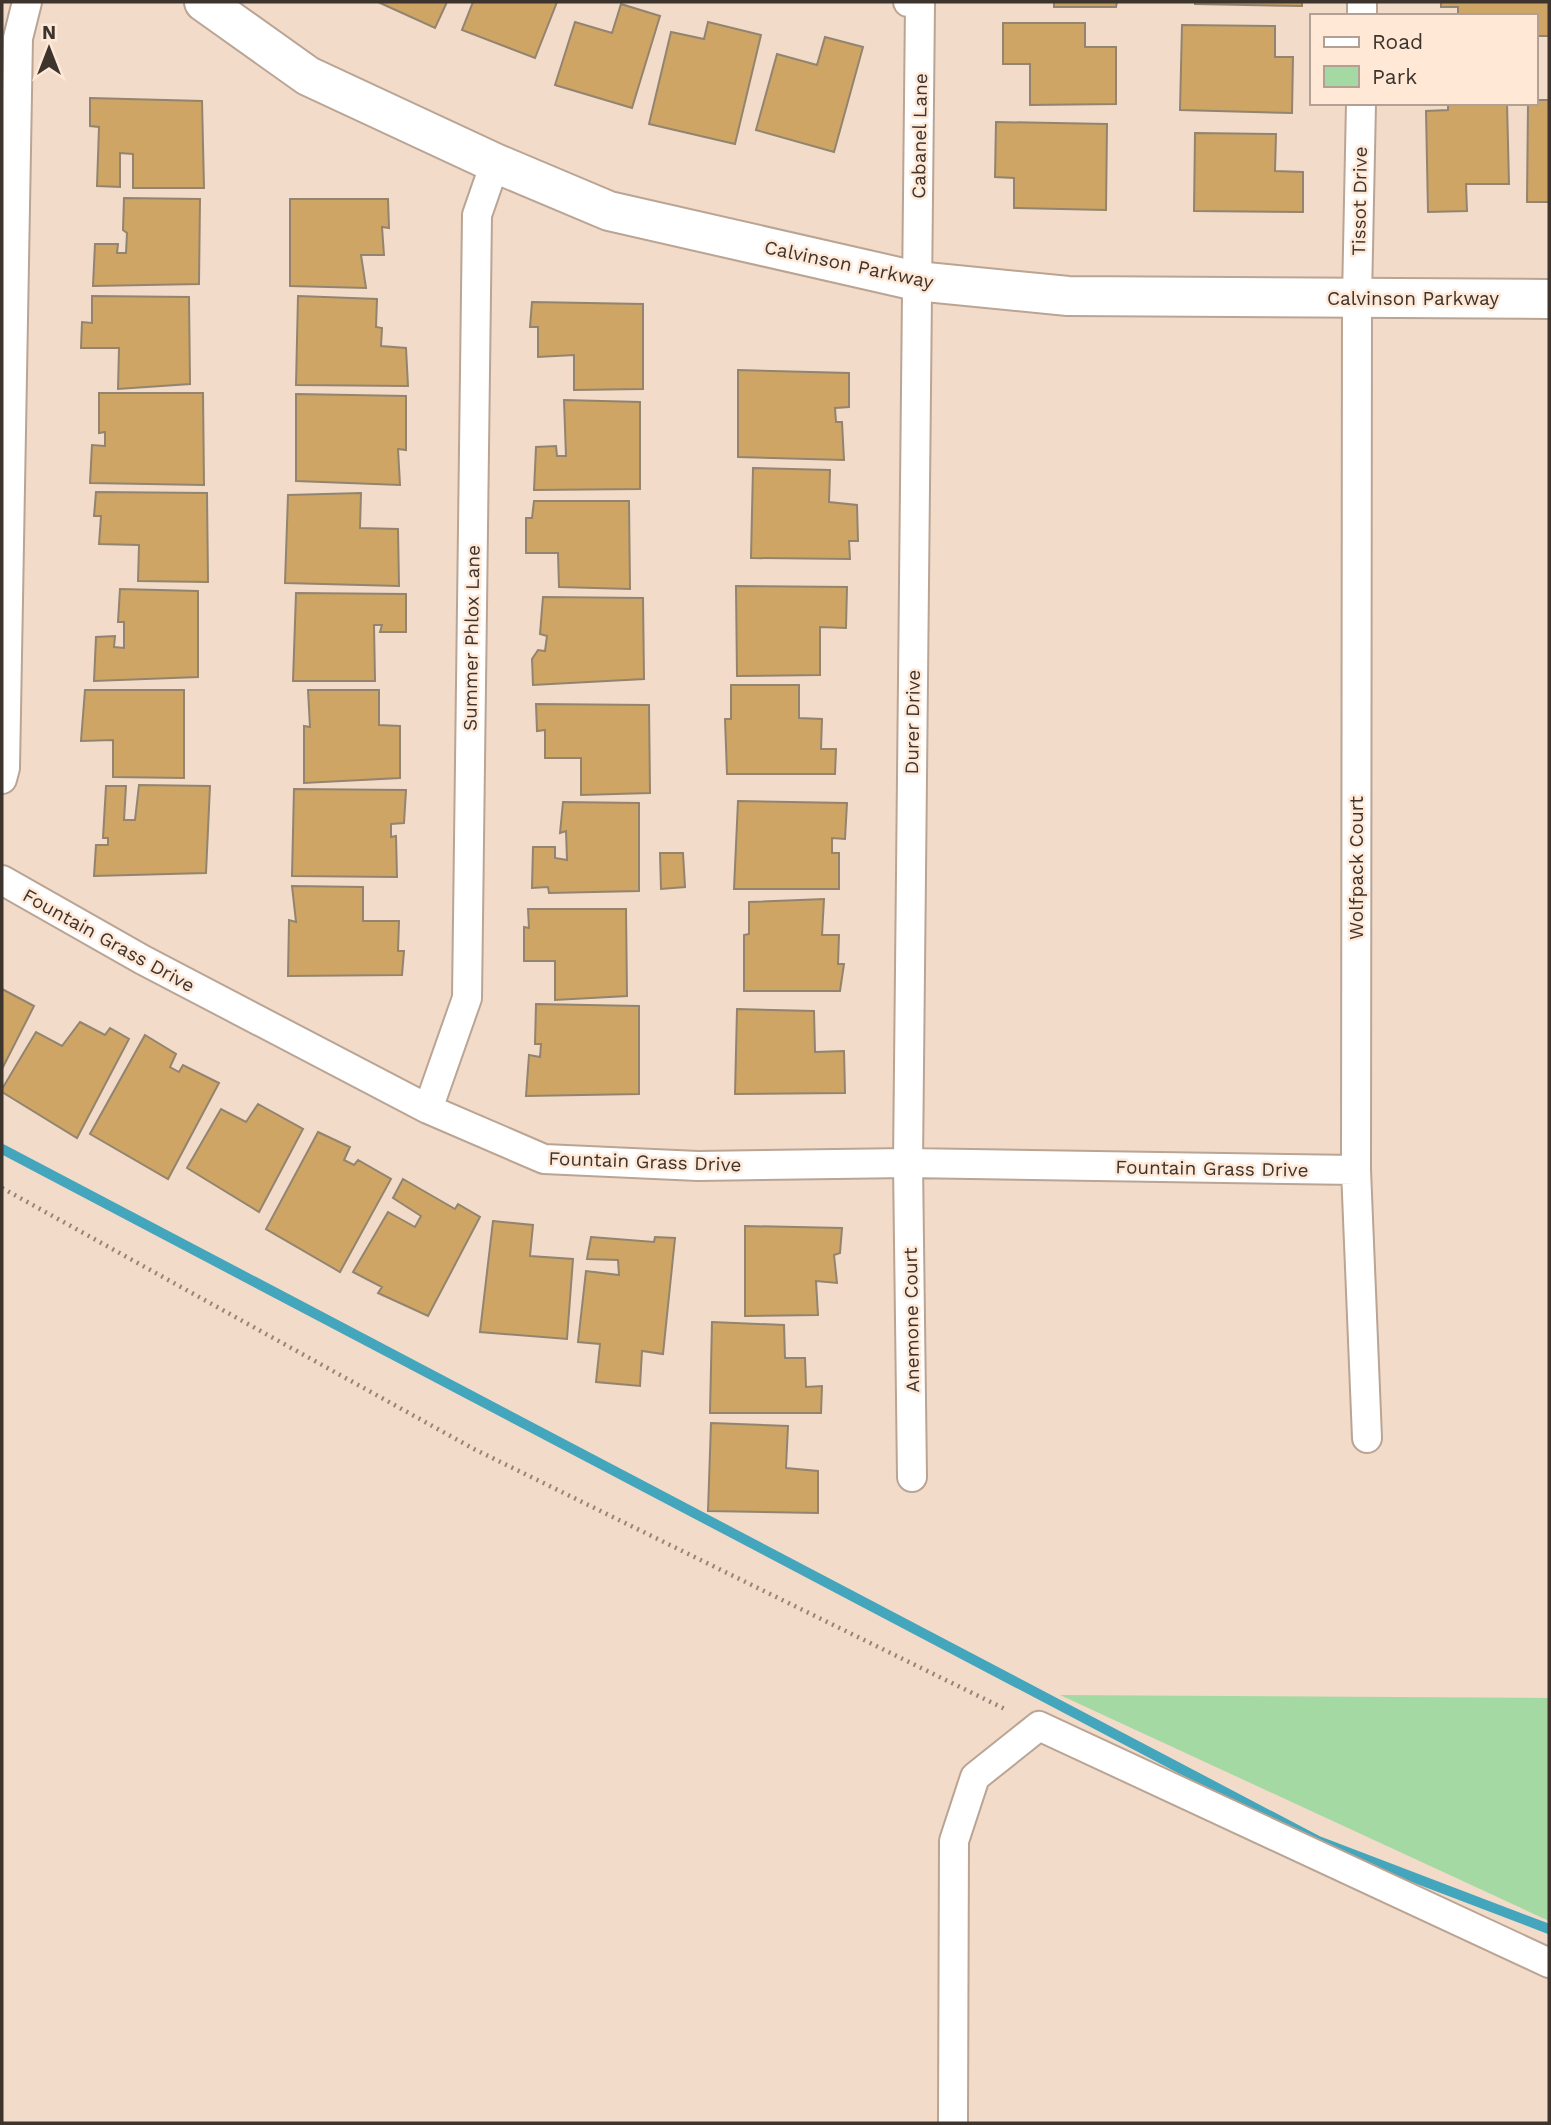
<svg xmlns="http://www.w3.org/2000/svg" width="1551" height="2125" font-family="'Work Sans',sans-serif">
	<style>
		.green { fill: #a5d9a4 }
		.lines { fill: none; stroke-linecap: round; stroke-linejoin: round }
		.stream { stroke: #44a6bc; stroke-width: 10 }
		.building { fill: #cea565; stroke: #92846f; stroke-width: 2 }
		.street-casing { stroke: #baa494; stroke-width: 32 }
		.secondary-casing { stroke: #baa494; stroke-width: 42 }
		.path { stroke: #958579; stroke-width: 4.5; stroke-dasharray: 2 5; stroke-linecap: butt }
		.street { stroke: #fff; stroke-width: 28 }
		.secondary { stroke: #fff; stroke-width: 38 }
		.labels { text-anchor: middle; stroke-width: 5; stroke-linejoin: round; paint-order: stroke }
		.street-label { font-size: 19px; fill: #3d342e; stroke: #ffe8d6 }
	</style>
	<rect width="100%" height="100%" fill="#f2dbc9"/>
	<path class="green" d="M1060,1695L1549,1698V1921Z"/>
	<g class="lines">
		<path class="stream" d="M2,1149L1318,1841L1549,1929"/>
	</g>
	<path class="building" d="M378,2H447L435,28Z
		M473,2H557L535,58L462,30Z
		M1054,2H1117L1116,7H1054Z
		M1195,2H1302V6L1195,4Z
		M1441,2H1549V36H1535V16H1458V7H1441Z
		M621,4L660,16L632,108L555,85L575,22L612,33Z
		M708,22L761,35L735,144L649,124L671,32L704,39Z
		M1003,23H1085V47H1116V104L1030,105V64H1003Z
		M1182,25L1275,26V57H1293L1292,113L1180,110Z
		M825,37L863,47L834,152L756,130L777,54L817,65Z
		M90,98L202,101L204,188H133V154L120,153V187L97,186L99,127L90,126Z
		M1535,100H1549V202H1527L1528,103H1535Z
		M1448,103H1507L1509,184H1466L1467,211L1428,212L1426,111L1448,110Z
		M996,122L1107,124L1106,210L1014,208V178L995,177Z
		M1195,133L1276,134L1275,171L1303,172V212L1194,211Z
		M124,198L200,199L199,284L93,286L95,244H118L117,253H126L127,233L123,230Z
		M290,199H388L389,228L382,227L384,255H361L366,288L290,286Z
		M92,296L189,297L190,384L118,389L119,348H81L82,322L92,323Z
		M298,296L377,299L376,327L382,328L381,346L406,348L408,386L296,385Z
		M532,302L643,304V389L574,390V355L538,357V327H530Z
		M738,370L849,373V407L835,408L836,422H842L844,460L738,457Z
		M99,393H203L204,485L90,483L92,445L105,446V432L99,433Z
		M296,394L406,396V450L398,449L400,485L296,481Z
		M564,400L640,402V489L534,490L536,447L556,446L557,456H566Z
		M753,468L830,470L829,502L857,505L858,541H849L850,559L751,558Z
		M96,492L207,493L208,582L138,581L139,545L99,544L101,516H94Z
		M361,493L360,528L398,529L399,586L285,583L288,495Z
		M534,501H629L630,589L559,587L558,553H526V518H532Z
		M736,586L847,587L846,628L820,627V675L737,676Z
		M120,589L198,591V677L94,681L96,637L115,636L114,647L124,648V622H118Z
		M296,593L406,594V632H380L382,625H374L375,681H293Z
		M543,597L643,598L644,679L533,685L532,659L538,650L545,651L547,636L540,634Z
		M731,685H799V718L822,719L821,749H836L835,774H727L725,719H731Z
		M85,690H184V778L113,777V740L81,741Z
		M308,690H379V725L400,726V778L304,783V726L310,727Z
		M536,704L649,705L650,793L581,795V758H545V730L537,731Z
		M139,785L210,786L206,873L94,876L96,845H108V838H103L106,786H126L124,820H135Z
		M294,789L406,790L404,823L391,824V837L396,836L397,877L292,876Z
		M738,801L847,803L845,839L832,838V853H839V889H734Z
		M563,802L639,803V891L549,893L548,887L532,888L533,847H555V858L567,860L566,831L560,833Z
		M660,853H683L685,887L661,889Z
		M292,886L363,887V921H399L398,951H404L402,975L288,976L289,920L296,922Z
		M824,899L822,935H839L838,964H844L840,991H744V935L749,934V902Z
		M528,909H626L627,996L555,1000V961H524V927L529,928Z
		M2,989L34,1006L2,1069Z
		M536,1004L639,1006V1094L526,1096L529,1055L540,1057L541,1044H535Z
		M737,1009L814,1011L815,1052L844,1051L845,1093L735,1094Z
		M80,1022L105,1035L110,1028L129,1039L77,1138L2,1092V1089L36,1032L62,1046Z
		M145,1035L176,1054L170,1067L179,1072L183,1065L219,1083L168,1179L90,1134Z
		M258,1104L303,1129L259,1212L187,1168L221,1109L246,1122Z
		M318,1132L350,1147L344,1160L354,1165L358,1160L391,1179L340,1272L266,1229Z
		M403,1179L455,1209L458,1204L480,1217L428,1316L378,1293L382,1287L353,1272L388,1212L415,1227L421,1216L393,1198Z
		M493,1221L533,1225L530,1256L573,1259L567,1339L480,1332Z
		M745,1226L842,1228L840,1253L834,1255L837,1283L816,1281L818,1315L745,1316Z
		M591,1237L654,1242L655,1237L675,1238L663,1354L642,1351L640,1386L596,1382L600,1344L578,1342L586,1271L619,1275L618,1260L587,1259Z
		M712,1322L784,1325L785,1358H805L806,1387L822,1386L821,1413H710Z
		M711,1423L788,1426L786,1468L818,1471V1513L708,1511Z"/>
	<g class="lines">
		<g class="street-casing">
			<path id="street" d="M908,2L920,4L908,1163L912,1477
				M1362,16V2
				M1361,103L1357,298L1356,1170L1367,1438
				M2,779L5,768L18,38L27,2
				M2,880L143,960L428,1109L544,1159L698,1166L908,1163L1356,1170
				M428,1109L467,998L477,215L495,163
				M953,2123L954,1841L975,1777L1039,1726L1549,1963"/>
		</g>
		<g class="secondary-casing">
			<path id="secondary" d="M204,2L308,76L495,163L609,211L916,281L1068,296L1549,299"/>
		</g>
		<path class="path" d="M2,1188L474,1449L1007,1710"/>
		<use href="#street" class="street"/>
		<use href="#secondary" class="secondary"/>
	</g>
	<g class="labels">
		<g class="street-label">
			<text transform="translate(919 136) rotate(-89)" y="7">Cabanel Lane</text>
			<text transform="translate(1359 201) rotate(-89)" y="7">Tissot Drive</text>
			<text transform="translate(849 264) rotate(12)" y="7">Calvinson Parkway</text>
			<text x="1413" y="305">Calvinson Parkway</text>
			<text transform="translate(471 638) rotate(-89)" y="7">Summer Phlox Lane</text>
			<text transform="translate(912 722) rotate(-89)" y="7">Durer Drive</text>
			<text transform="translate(1356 868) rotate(-90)" y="7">Wolfpack Court</text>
			<text transform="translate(109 940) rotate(29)" y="7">Fountain Grass Drive</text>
			<text transform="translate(645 1161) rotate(2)" y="7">Fountain Grass Drive</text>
			<text transform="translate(1212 1168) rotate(1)" y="7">Fountain Grass Drive</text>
			<text transform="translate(911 1320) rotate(-91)" y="7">Anemone Court</text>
		</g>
	</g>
	<rect width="1551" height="2125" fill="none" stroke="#3d342e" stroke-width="7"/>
	<rect x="1310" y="14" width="228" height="91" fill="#ffe8d6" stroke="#b1a093" stroke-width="2"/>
	<rect x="1324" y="37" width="35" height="10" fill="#ffffff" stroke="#b1a093" stroke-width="2"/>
	<text x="1372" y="49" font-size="21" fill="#3d342e">Road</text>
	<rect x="1324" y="66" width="35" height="21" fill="#a5d9a4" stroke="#b1a093" stroke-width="2"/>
	<text x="1372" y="84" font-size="21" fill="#3d342e">Park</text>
	<g transform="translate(49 49)" stroke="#ffe8d6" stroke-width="5" paint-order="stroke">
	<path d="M0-5L12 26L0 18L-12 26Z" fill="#3d342e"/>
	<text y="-10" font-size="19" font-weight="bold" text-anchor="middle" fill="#3d342e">N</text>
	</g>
</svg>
